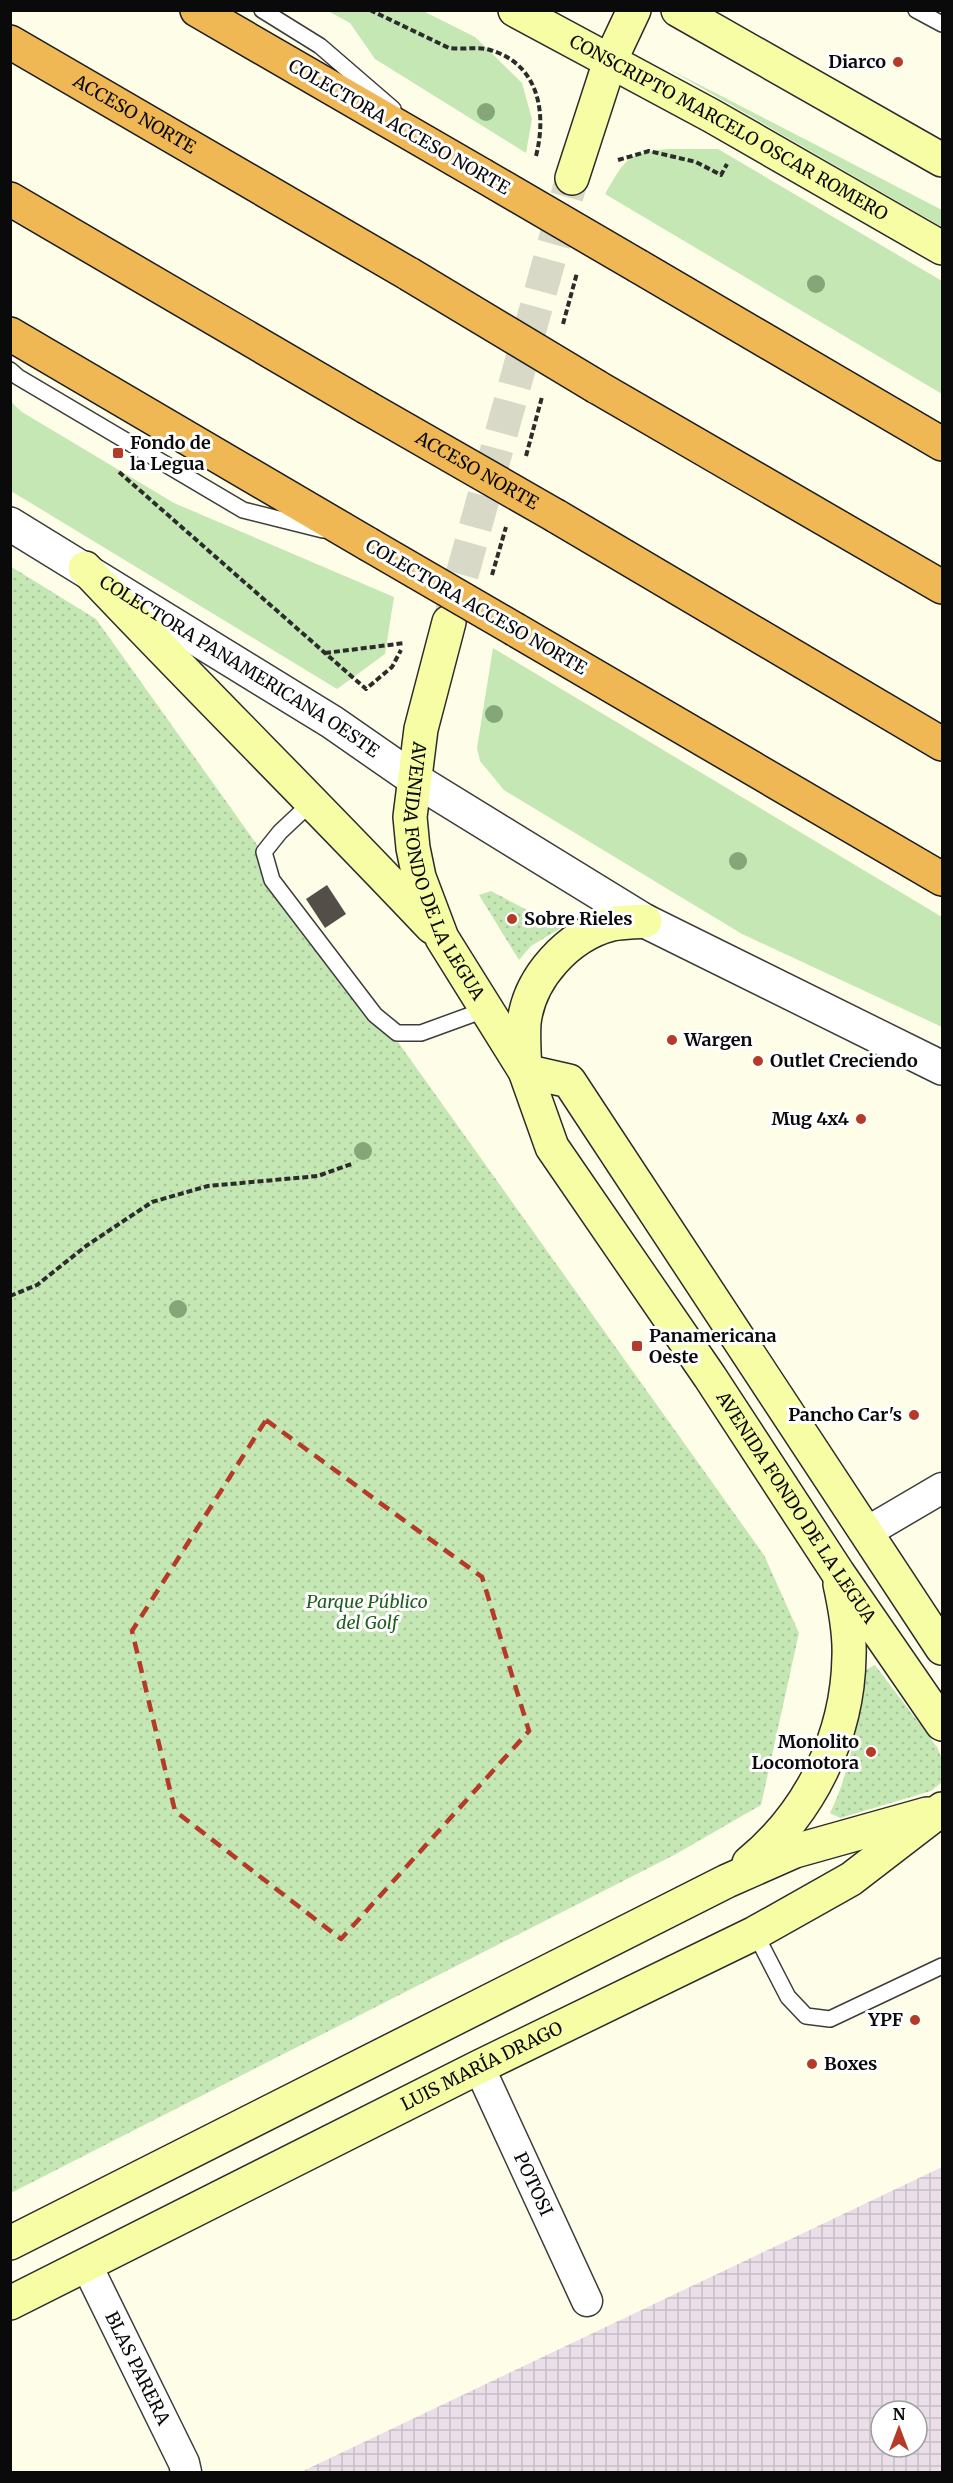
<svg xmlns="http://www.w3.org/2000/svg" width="953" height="2483" font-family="Merriweather,serif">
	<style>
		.industrial { fill: url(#industrial-grid); fill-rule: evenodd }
		.grass { fill: #c5e7b4 }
		.park { fill: url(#park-dots) }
		.building { fill: #534e47 }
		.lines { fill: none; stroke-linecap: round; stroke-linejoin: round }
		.secondary-tunnel { stroke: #d9d9c7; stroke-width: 33; stroke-dasharray: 33 16; stroke-linecap: butt }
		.service-casing { stroke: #3d3d3d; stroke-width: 18 }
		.minor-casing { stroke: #3d3d3d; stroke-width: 33 }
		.tertiary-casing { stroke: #3d3d3d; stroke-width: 36 }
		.secondary-casing { stroke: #2c2c2c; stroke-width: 36 }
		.motorway-casing { stroke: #1b1b1b; stroke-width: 36 }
		.path { stroke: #2c2c2c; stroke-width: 4; stroke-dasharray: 6 3; stroke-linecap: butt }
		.service { stroke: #fff; stroke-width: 15 }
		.minor { stroke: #fff; stroke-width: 30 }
		.tertiary { stroke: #fff; stroke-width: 33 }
		.secondary { stroke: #f7fda5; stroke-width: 33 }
		.motorway { stroke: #f0b855; stroke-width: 33 }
		.motorway-bridge-casing { stroke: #1b1b1b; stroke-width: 36; stroke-linecap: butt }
		.motorway-bridge { stroke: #f0b855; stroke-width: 33 }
		.tree { fill: #83a779 }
		.marked { fill: none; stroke: #b53a27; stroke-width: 4.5; stroke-dasharray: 12 8; stroke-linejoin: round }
		.poi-dot { fill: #b53a27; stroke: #fff; stroke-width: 2 }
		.labels { text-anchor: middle; stroke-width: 6; stroke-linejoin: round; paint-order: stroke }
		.poi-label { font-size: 18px; font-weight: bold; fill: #0a0a0a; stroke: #fff; text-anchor: start }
		.street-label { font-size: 18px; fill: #0a0a0a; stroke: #fff }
		.park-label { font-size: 18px; font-style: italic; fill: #1f5f1e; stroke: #fff }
	</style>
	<defs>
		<pattern id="industrial-grid" width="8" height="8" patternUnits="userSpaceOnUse" patternTransform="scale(1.5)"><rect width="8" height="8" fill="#eadee9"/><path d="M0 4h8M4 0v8" fill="none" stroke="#c7bdc6"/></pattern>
		<pattern id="park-dots" width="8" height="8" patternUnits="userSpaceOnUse" patternTransform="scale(1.5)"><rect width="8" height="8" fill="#c5e7b4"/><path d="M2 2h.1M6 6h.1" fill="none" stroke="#a8c599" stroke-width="1.8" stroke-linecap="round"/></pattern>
	</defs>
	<rect width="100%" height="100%" fill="#fefee8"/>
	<path class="industrial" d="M942,2167V2472H300H301ZM881,2411H917V2447H881Z"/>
	<path class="grass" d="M328,11H423L475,37L522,83L532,119L526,153L375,59L350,23Z
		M667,68L942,210V227Z
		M668,149H718L942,281V394L605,194C626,159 626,153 668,149Z
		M11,402L22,412L174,503L394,597L385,654L337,689L11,491Z
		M493,648L942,917V1027L742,934L504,790L480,761L477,748Z"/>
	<path class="park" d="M10,566L96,619L764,1555L799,1633L761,1805L676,1854L11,2193Z
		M491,891L561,928L531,946L519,960L479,895Z
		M875,1665L937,1747L942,1759V1782L931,1791L840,1818L830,1813C853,1765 857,1724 862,1672Z"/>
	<path class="building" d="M327,885L346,914L325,928L306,899Z"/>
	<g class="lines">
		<path class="secondary-tunnel" d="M449,622L572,178"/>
		<g class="service-casing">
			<path id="service" d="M262,10L320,46L393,109
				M916,10L942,24
				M10,370L18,377L243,510L323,530
				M313,801L280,832L264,852L272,880L375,1015L397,1033H421L487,1009
				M755,1933L788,1997L806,2016L830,2019L942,1966"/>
		</g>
		<g class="minor-casing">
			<g id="minor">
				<path d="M867,1532L942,1488"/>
				<path id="s1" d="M479,2067L587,2301"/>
				<path id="s2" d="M87,2266L184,2463L186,2472"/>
			</g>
		</g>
		<g class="tertiary-casing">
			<g id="tertiary">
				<path id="s3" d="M10,524L332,722L414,779L645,921L942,1068"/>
			</g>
		</g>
		<g class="secondary-casing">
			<g id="secondary">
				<path id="s4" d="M515,10L712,116L942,248"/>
				<path d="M678,10L942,160"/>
				<path d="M572,178L610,61L634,10"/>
				<path d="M85,568C199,689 318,806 432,927"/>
				<path id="s5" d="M449,622L421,729L410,817L413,848L419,877L442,938L525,1071L552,1147L710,1377L838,1573L942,1724"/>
				<path d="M525,1070C524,1054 523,1038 524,1023C529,978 568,935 612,924C622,922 634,922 645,921"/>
				<path d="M525,1071L569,1081L942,1648"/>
				<path d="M749,1863C810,1813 848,1736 849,1656C850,1632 845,1607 840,1584"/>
				<path d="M10,2243L727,1881L795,1851L927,1814"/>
				<path id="s6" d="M10,2303L479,2067L755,1933L851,1879L942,1809"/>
			</g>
		</g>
		<g class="motorway-casing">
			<g id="motorway">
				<path d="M197,10L482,175"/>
				<path id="s7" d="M10,42L409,274"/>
				<path d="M10,199L366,407"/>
				<path d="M638,266L942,444"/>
				<path d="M10,334L368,544"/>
				<path d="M597,387L942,587"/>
				<path d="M556,516L942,744"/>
				<path d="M516,630L942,879"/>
			</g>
		</g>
		<path class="path" d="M370,10L449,48C463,50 477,46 490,50C539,64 547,113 536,156
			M618,160L649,151L696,162L721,175L727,164
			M563,324L577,273
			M526,456L542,397
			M119,472L366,689L392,667L401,650
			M492,575L506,527
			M325,653L405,643
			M10,1296L37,1285L86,1246L152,1202L208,1186L318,1176L354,1163"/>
		<use href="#service" class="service"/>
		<use href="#minor" class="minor"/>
		<use href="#tertiary" class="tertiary"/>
		<use href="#secondary" class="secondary"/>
		<use href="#motorway" class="motorway"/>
		<g class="motorway-bridge-casing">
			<g id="motorway-bridge">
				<path d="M482,175L638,266"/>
				<path d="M409,274L597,387"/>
				<path id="s8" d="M366,407L556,516"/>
				<path d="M368,544L516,630"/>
			</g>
		</g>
		<use href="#motorway-bridge" class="motorway-bridge"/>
	</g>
	<g class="tree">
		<circle cx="486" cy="112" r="9"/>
		<circle cx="816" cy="284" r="9"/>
		<circle cx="494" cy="714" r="9"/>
		<circle cx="738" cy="861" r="9"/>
		<circle cx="363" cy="1151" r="9"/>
		<circle cx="178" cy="1309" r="9"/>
	</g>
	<path class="marked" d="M266,1420L482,1577L529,1731L341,1939L175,1811L132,1631Z"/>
	<g class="poi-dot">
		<circle cx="898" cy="62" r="6"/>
		<rect x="112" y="447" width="12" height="12" rx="3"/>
		<circle cx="512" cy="919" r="6"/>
		<circle cx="672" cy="1040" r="6"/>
		<circle cx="758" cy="1061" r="6"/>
		<circle cx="861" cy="1119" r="6"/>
		<rect x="631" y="1340" width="12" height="12" rx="3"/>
		<circle cx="914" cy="1415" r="6"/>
		<circle cx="871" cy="1752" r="6"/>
		<circle cx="915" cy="2020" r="6"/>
		<circle cx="812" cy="2064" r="6"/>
	</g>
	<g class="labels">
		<g class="poi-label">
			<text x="886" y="68" text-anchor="end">Diarco</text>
			<text x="130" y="449">Fondo de<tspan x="130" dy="21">la Legua</tspan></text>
			<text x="524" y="925">Sobre Rieles</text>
			<text x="684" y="1046">Wargen</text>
			<text x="770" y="1067">Outlet Creciendo</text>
			<text x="849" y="1125" text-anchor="end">Mug 4x4</text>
			<text x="649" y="1342">Panamericana<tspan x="649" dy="21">Oeste</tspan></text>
			<text x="902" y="1421" text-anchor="end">Pancho Car's</text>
			<text x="859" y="1748" text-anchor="end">Monolito<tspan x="859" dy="21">Locomotora</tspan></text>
			<text x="903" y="2026" text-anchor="end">YPF</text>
			<text x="824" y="2070">Boxes</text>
		</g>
		<g class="street-label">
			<text dy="6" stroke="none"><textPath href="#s7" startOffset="144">ACCESO NORTE</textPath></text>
			<text transform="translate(399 127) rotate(30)" y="6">COLECTORA ACCESO NORTE</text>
			<text dy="6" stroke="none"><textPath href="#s4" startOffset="244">CONSCRIPTO MARCELO OSCAR ROMERO</textPath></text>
			<text dy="6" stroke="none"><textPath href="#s8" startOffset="128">ACCESO NORTE</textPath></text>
			<text transform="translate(476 607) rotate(30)" y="6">COLECTORA ACCESO NORTE</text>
			<text dy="6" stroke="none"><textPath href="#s3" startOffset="270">COLECTORA PANAMERICANA OESTE</textPath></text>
			<text dy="6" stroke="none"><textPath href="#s5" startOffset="260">AVENIDA FONDO DE LA LEGUA</textPath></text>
			<text dy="6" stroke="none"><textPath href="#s5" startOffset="998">AVENIDA FONDO DE LA LEGUA</textPath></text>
			<text dy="6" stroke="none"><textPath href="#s6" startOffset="528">LUIS MARÍA DRAGO</textPath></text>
			<text dy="6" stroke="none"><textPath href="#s1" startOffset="129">POTOSI</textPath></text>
			<text dy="6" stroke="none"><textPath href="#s2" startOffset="114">BLAS PARERA</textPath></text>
		</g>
		<g class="park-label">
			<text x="367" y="1608">Parque Público<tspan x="367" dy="21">del Golf</tspan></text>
		</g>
	</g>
	<rect width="953" height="2483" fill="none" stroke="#0a0a0a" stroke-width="24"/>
	<g transform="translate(899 2429)"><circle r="28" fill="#ffffff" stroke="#9d9d9d" stroke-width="1.5"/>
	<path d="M0-4.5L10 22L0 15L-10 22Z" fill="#b53a27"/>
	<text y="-9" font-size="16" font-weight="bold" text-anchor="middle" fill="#0a0a0a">N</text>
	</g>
</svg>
